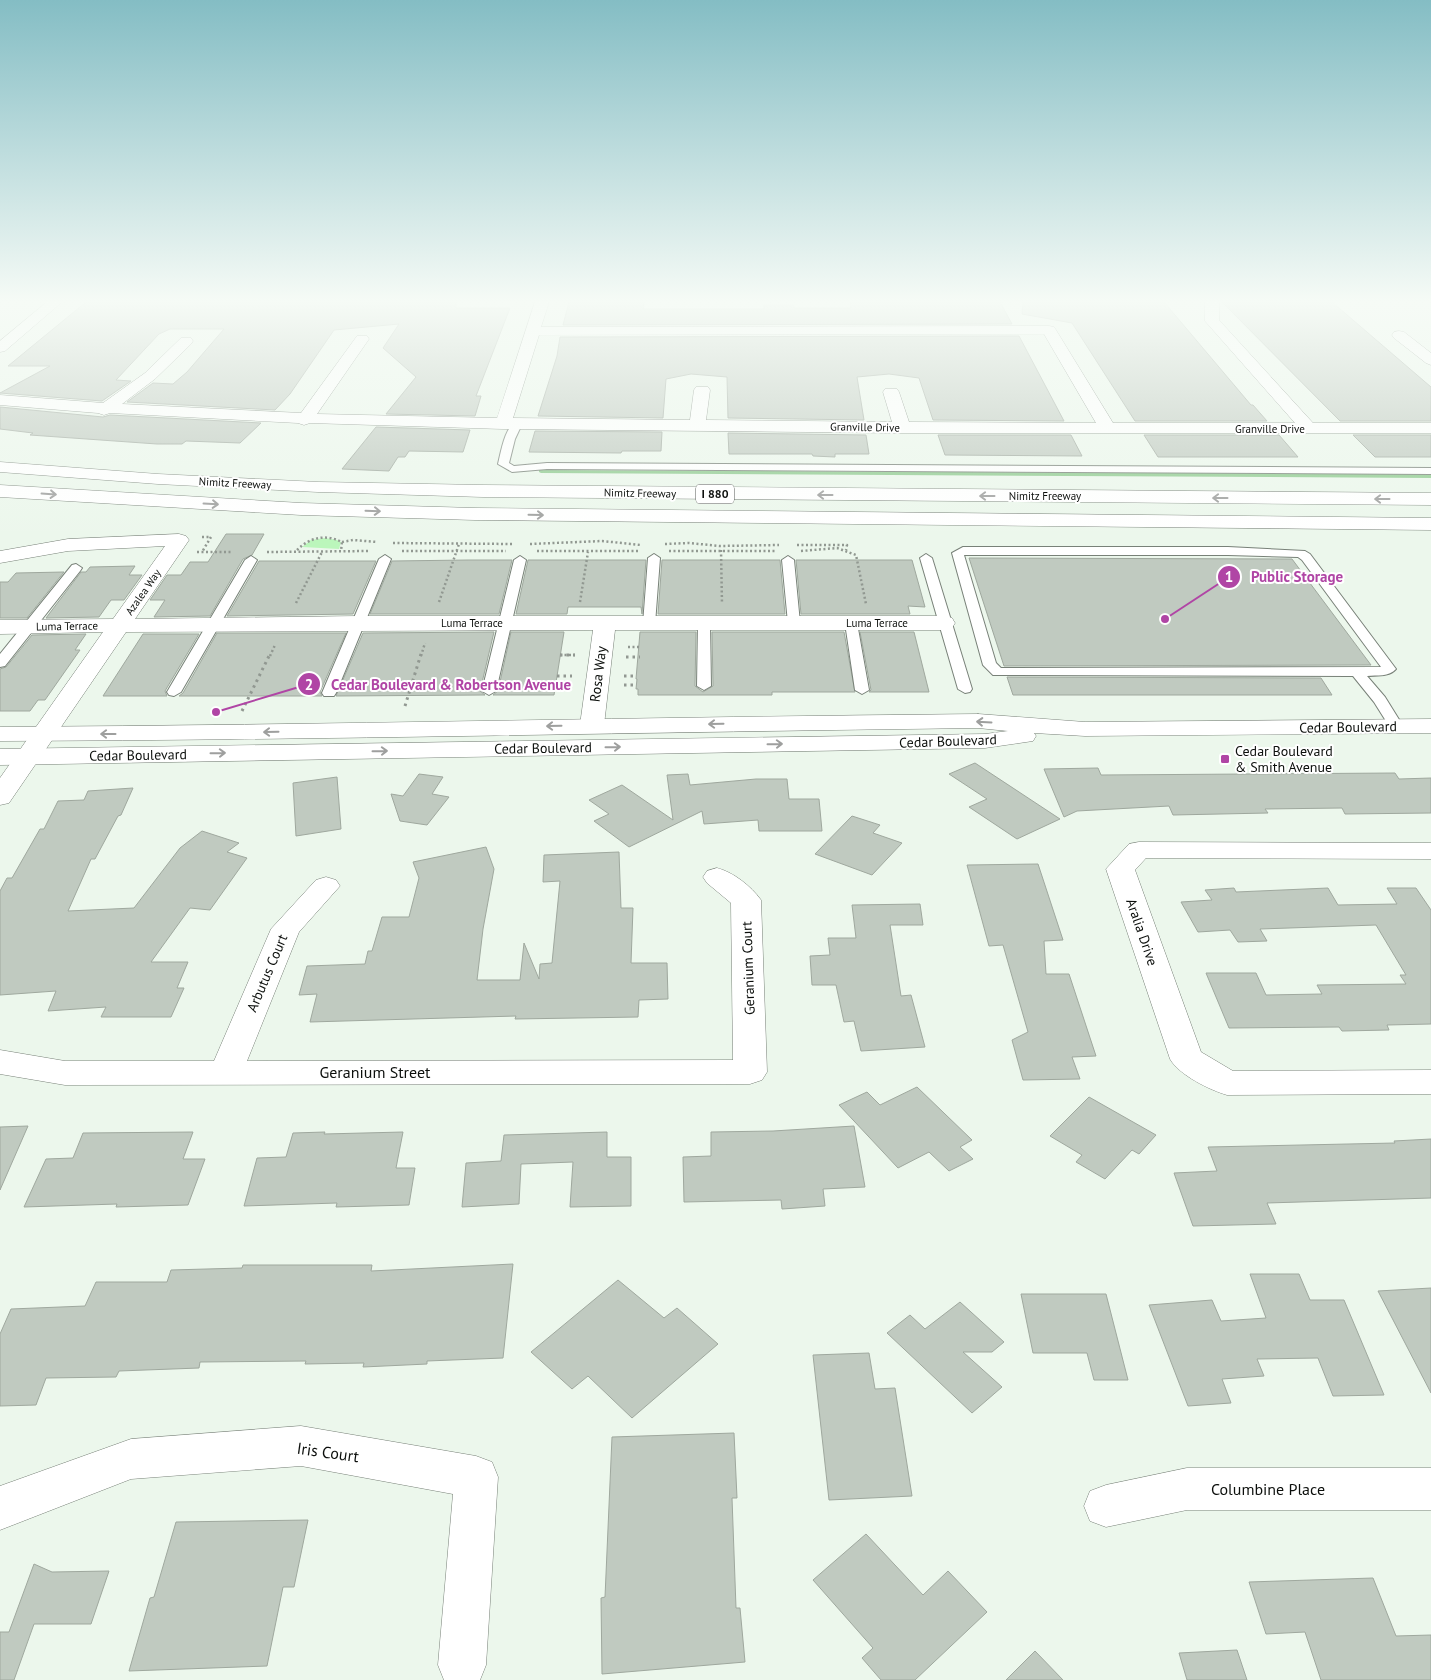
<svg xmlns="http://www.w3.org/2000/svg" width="1431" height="1680" font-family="'PT Sans',sans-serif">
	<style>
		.green { fill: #bbf6bb }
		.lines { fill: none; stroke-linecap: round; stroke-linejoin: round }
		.stream { fill: #8fca8f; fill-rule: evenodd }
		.building { fill: #c0cac0; stroke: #9fa89e }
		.service-casing { stroke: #788178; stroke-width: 2 }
		.minor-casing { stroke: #788178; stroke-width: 1 }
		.secondary-casing { stroke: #788178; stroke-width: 1 }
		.motorway-casing { stroke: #788178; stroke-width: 1 }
		.path-far1 { stroke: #919891; stroke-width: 2.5; stroke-dasharray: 2 2.5; stroke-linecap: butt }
		.path { stroke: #919891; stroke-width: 3; stroke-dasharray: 2.5 4; stroke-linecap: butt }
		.service { fill: #fff; fill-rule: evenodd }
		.minor { fill: #fff; fill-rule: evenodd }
		.secondary { fill: #fff; fill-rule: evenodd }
		.motorway { fill: #fff; fill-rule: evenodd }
		.oneway { stroke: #9e9f9e }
		.poi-dot { fill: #b045a5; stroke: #fff; stroke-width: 2 }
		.labels { text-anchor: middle; stroke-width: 4; stroke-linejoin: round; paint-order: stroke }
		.far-street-label { font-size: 11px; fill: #0c0f0c; stroke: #fff }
		.shield { fill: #fff; stroke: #555755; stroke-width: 1 }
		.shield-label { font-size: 12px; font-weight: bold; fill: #0c0f0c }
		.street-label { font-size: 14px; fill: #0c0f0c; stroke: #fff }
		.poi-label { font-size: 14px; fill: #0c0f0c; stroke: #fff; text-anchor: start }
		.near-street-label { font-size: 16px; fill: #0c0f0c; stroke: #fff }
		.leader { fill: none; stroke: #b045a5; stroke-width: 2 }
		.callout-dot { fill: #b045a5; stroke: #fff; stroke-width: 2 }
		.mark-label { font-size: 15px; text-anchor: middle; font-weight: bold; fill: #fff }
		.callout-label { font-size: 15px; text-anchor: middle; font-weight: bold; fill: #b045a5; stroke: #fff; stroke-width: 4; stroke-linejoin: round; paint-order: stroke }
	</style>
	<rect width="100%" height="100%" fill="#ecf7ec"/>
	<path class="green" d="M325,538L337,540L341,542L339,549L302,547L311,540Z"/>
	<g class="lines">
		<path class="stream" d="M539,470L1431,474V478L541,473L539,472Z"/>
	</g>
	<path class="building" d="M86,302H456V308H510L476,396H481L475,416L386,414L416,377L383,348L399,324L334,330L290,394L275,410L127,402L153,383L173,384L187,372L224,329H170L159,334L116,380L131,381L102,401L0,393L50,366H8Z
		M569,302H644L643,309H764V305H793L794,308H851L850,302H1000L1012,324L563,325Z
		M1023,302H1164L1251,405H1253L1267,421H1135L1072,323L1022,314Z
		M1222,302H1332L1431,387V421H1340Z
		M1019,336L1064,421L933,420L919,378L889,374L857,377L864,420L728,418L727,377L691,374L666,379L663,418L538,416L557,356L560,337Z
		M0,407L103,417L110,415L261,423L240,443L186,441L182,444H157L30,435L33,433L0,429Z
		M376,427L470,430L463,452L409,451L405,457H398L389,471L342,469Z
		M535,431L662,432L661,451H622L621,453L529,452Z
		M728,433L866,435L869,454H835V457L813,456L812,454H729Z
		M938,435H1071L1082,456L945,455Z
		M1144,435H1279L1298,457H1158Z
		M1353,435H1431V457H1375Z
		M226,534H264L252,555L243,559L210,616L154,617L165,600H150L167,575H181L190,562H208Z
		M969,558L1292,559L1371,665L1004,666Z
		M468,560H512L499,614H370L392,561Z
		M528,560H646L642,614L641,607H568L567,614H516Z
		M662,560H780L785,614H658Z
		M796,560H912L925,607L908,606L910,614H801Z
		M259,561H376L353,614L227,616Z
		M135,566L129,575H142L124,600H111L99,617L46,618L81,572H86L90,567Z
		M64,572L27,618H0V582H8L16,573Z
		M494,632L480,691L485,695L336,696L363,633Z
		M511,632H564L554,695H493L498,691Z
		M640,632H696L695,686L703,692L713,686L712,632H844L855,692H772V695H638V689H636L637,679H636Z
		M860,632H914L929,692H869L871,690Z
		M217,633H346L320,692L322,696H179L183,693Z
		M86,634L75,650H80L45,700H38L30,711H0V669L6,667L32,635Z
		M143,634H199L165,691L167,696H103Z
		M1007,677L1321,678L1332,695H1013Z
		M975,763L1060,819L1017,839L969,807L987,799L949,774Z
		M1098,768L1101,775L1395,773L1399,779L1431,778V813L1345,814L1342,808L1265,809L1268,813L1173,815L1169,806L1077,811L1064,817L1044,769Z
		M419,774L443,777L432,794L449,797L427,825L400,821L391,794L403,796Z
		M688,774L690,785L756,779H787L789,799H819L822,831H759L758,820L704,824L702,811L629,847L594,821L609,814L589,800L622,785L673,820L667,775Z
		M337,777L341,829L296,836L293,783Z
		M133,788L121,815L118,816L95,859H91L68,911L134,908L180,848L202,831L239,843L227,852L247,858L210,910L190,908L151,962H188L177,988H184L171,1017H101L106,1007L48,1011L56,991L0,995V891L7,878H12L40,829H44L58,801L84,800L88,791Z
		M852,816L880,825L873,833L902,843L872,875L815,854Z
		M486,847L494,869L483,929L477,980H520L524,943L539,979L540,964L552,963L560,881L543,882L544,855L619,852L621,908H633L631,963H667L668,999L639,1000L638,1017L515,1019L516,1016L310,1022L317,994L299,995L307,966L365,964L368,951H372L382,917H409L419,878L413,862Z
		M1038,864L1063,940L1044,941L1046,974H1069L1096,1056L1072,1057L1080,1079L1023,1080L1012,1040L1028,1032L1003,945L989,946L967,865Z
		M1234,888L1236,892L1328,888L1338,905L1397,904L1387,888H1416L1431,910V1024L1387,1025L1389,1030L1342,1031L1339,1027L1229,1028L1206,973H1256L1266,995L1322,994L1317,985L1406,984L1400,975H1406L1376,925L1260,929L1267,941L1238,942L1230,930L1198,932L1181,902L1212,900L1205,890Z
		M920,904L923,925H890L901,996L911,995L925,1047L861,1051L854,1021L844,1022L836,985H812L810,956L830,955L828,938H856L852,905Z
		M917,1087L972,1140L960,1147L973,1159L949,1171L929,1152L898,1168L839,1105L867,1092L880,1105Z
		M1089,1097L1156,1135L1139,1154L1132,1150L1105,1179L1076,1162L1082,1155L1050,1136Z
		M28,1126L0,1190V1127Z
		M854,1126L865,1187L823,1189L825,1206L782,1209L781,1200L684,1202L683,1157L711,1156V1132L773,1131Z
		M193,1132L183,1159H205L188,1205L116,1207L117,1204L24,1207L46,1159L73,1158L83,1133Z
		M325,1132L324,1134L403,1132L396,1168H415L409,1205L336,1207L337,1203L244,1206L257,1158L286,1157L293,1133Z
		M607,1132V1157H631V1206L570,1207L573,1162L521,1164L519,1204L462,1207L466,1163L501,1161L504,1135Z
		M1431,1139V1198L1267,1203L1276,1224L1193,1226L1174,1173L1217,1171L1208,1147L1395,1143L1394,1141Z
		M513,1264L503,1358L427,1361V1364L363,1367L364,1363L305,1364L306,1361L200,1362L199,1368L119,1371L116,1377L46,1378L36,1405L0,1406V1334L11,1309L85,1306L96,1282H167L171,1270L242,1268L243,1265H372L371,1271Z
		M1250,1274H1299L1310,1300H1344L1384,1395L1333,1396L1318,1358L1257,1359L1264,1376L1222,1379L1231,1403L1188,1406L1149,1305L1212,1300L1221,1321L1266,1318Z
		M618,1280L664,1318L677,1308L718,1344L632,1418L588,1376L572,1389L531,1352Z
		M1431,1288V1393L1378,1291Z
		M1021,1294H1106L1128,1380H1094L1087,1353H1033Z
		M960,1302L1004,1342L992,1352H963L1002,1387L972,1413L887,1333L910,1315L925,1329Z
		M869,1353L875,1389L895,1388L912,1496L829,1500L813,1355Z
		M734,1433L737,1498H732L736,1608H740L745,1662L602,1674L601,1598L605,1597L612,1437Z
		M308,1520L294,1587H283L267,1666L129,1671L150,1598L154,1597L176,1522Z
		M866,1534L923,1595L948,1571L987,1612L915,1680H881L862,1658L873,1648L813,1580Z
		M34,1564L52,1572L109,1571L91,1624H34L14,1680H0V1632H9Z
		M1373,1578L1396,1636L1431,1635V1680H1321L1305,1632L1266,1634L1249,1582Z
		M1237,1650L1247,1680H1187L1179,1653Z
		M1035,1651L1063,1680H1006Z"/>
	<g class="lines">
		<g class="service-casing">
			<path id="service" d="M517,421L522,424L515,439L509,463L514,466L547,463L1431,468V474L547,469L512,472L498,464C501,452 505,426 517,421Z
				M963,547H1228L1305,551L1310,554L1396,669C1389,677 1377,675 1367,676L1385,697L1403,726L1401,729H1391L1374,702L1353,676L993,675L983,665L952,553ZM964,555H1228L1298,557L1302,560L1381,667L1001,668L996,663Z
				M654,554L660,558L655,624L649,628L643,624L648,558Z
				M926,554L932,558L972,689L970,692L965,693L958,689L920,558Z
				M385,555L391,559L336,693L334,696H324L322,693L379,559Z
				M251,556L257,560L181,692L174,696L169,695L167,692L245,560Z
				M520,556L526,560L496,691L489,695L482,691L514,560Z
				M788,556L794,560L800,623L794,627L788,623L782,560Z
				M76,564L82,568L80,571L5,666L0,667V654L72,565Z
				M704,619L710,623L711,686L704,690L697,686L698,623Z
				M851,619L857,623L869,690L862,694L855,690L845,623Z"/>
		</g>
		<g class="minor-casing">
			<path id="minor" d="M47,302H62L5,351L0,352V341Z
				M535,302H549L541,327L1049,326L1054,327L1056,330L1113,423H1295L1205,321V302H1219V320L1313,423H1431V433H902L503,429L310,423L304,425L298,423L110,413L104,415L98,413L0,405V395L103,403L145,373L181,338H191L193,341L191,344L155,379L122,404L301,413L357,336H367L369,339L317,414L497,418ZM1044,334L1096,423L909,422L899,392L897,389H885L883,392L892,422L706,420L710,390L708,387H696L694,390L690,420L513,418L539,335Z
				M1399,331L1404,332L1431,353V365L1426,363L1394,338L1392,335L1394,332Z
				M179,534L186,536L189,540L135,619L358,616H944L952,618L955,623L952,628L944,630H615L604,725L601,730L592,732L583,730L580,725L593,630L126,632L9,803L0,805V778L103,632L0,634V620L113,619L165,546L68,551L0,563V551L68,539Z
				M1139,842L1431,843V859L1146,858L1135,870L1201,1052L1233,1071L1431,1070V1094L1227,1095C1210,1090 1179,1075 1170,1059L1106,869L1129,844Z
				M717,868C733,872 751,886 761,900L767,1072L762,1080L750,1084L65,1085L0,1074V1050L65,1061H214L271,929L316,880L326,877L336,880L340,886L299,932L247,1061L733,1060L731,903L707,883L703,877L707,871Z
				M301,1426L476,1456L492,1462L498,1477L486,1665L480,1680H444L438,1665L453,1494L301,1466L131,1479L0,1530V1486L131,1439Z
				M1187,1468H1431V1510H1187L1106,1527L1090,1521L1084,1506L1090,1491L1106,1485Z"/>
		</g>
		<g class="secondary-casing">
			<path id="secondary" d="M978,714L1085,722L1431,719V733L1085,736L1034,733L1036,736L1033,741L985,748L0,765V749L985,734L1008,731L978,728C652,732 326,740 0,741V727C326,725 652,717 978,714Z"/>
		</g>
		<g class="motorway-casing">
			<path id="motorway" d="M0,462L158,474L318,482L483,485L1431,493V505L483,497L318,492L158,484L0,472Z
				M0,485L301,503L475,508L1431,518V530L475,520L301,515L0,497Z"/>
		</g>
		<path class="path-far1" d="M202,537H211L202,552
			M342,542L353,540L377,542
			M393,543L512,544
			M530,544L602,541L641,545
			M665,544L689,543L720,546L779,545
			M797,545H847L846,550
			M297,550C310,537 326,534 342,542L341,551
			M721,550L722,604
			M402,551H506
			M537,551H638
			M669,551H775
			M801,551L837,548L856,555L866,604
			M197,552H233
			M267,552L368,551
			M439,602L459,544
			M580,602L588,552
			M296,603L322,552
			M628,647H640
			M560,655H575
			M270,656L275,645
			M421,656L425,643"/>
		<path class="path" d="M560,655H575
			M626,657H640
			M557,676H572
			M624,676H637
			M556,685H570
			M624,685H636
			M405,706L421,654
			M242,711L270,654"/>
		<use href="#service" class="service"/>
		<use href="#minor" class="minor"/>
		<use href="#secondary" class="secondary"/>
		<use href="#motorway" class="motorway"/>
	</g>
	<defs><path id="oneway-shaft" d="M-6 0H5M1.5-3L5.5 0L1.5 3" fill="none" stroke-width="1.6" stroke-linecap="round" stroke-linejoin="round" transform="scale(1.25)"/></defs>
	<g class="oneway">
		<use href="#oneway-shaft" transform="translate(49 494) rotate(4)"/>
		<use href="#oneway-shaft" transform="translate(825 495) rotate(-180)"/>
		<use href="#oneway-shaft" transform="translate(987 496) rotate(-180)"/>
		<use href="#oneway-shaft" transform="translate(1220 498) rotate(-180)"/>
		<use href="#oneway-shaft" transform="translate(1382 499) rotate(-180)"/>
		<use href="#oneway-shaft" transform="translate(211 504) rotate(3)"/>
		<use href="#oneway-shaft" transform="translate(373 511) rotate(2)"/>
		<use href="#oneway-shaft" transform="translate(536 515) rotate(1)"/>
		<use href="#oneway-shaft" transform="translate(984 722) rotate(-177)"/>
		<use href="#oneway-shaft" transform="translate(716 724) rotate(179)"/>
		<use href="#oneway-shaft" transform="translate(554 726) rotate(179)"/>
		<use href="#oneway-shaft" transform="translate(271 732) rotate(179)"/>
		<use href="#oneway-shaft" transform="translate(108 734) rotate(180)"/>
		<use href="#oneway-shaft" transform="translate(775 744) rotate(-1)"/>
		<use href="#oneway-shaft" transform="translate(613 747) rotate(-1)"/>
		<use href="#oneway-shaft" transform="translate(380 751) rotate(-1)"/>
		<use href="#oneway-shaft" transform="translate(218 753) rotate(-1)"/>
	</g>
	<linearGradient id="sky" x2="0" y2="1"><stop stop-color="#84bdc4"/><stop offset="0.56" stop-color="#f6fbf6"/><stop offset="1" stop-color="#f6fbf6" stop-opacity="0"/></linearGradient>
	<rect width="1431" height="538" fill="url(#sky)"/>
	<rect class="poi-dot" x="1220" y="754" width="10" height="10" rx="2.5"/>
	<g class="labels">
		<g class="far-street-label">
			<text transform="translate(865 427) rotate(1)" y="4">Granville Drive</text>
			<text x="1270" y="433">Granville Drive</text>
			<text transform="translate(235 483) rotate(3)" y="4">Nimitz Freeway</text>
			<text transform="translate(640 493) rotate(1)" y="4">Nimitz Freeway</text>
			<text x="1045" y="500">Nimitz Freeway</text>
			<text transform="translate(143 592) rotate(-55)" y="4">Azalea Way</text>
			<text x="472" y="627">Luma Terrace</text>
			<text x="877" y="627">Luma Terrace</text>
			<text transform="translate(67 626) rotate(-1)" y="4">Luma Terrace</text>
		</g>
		<rect class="shield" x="696" y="484.5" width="38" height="19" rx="4"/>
		<g class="shield-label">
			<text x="715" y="498">I 880</text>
		</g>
		<g class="street-label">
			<text transform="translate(598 674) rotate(-83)" y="5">Rosa Way</text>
			<text transform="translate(1348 727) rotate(-1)" y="5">Cedar Boulevard</text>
			<text transform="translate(948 741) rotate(-2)" y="5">Cedar Boulevard</text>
			<text transform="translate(543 748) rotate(-1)" y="5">Cedar Boulevard</text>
			<text transform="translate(138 755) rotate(-1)" y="5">Cedar Boulevard</text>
			<text transform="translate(1142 932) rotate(71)" y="5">Aralia Drive</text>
			<text transform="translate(748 968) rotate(-92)" y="5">Geranium Court</text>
			<text transform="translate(267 973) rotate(-67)" y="5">Arbutus Court</text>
		</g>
		<g class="poi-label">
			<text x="1235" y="756">Cedar Boulevard<tspan x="1235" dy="16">&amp; Smith Avenue</tspan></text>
		</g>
		<g class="near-street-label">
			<text x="375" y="1078">Geranium Street</text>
			<text transform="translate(328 1452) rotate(8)" y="6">Iris Court</text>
			<text x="1268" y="1495">Columbine Place</text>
		</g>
	</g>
	<path class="leader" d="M1165 619L1229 577M216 712L309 684"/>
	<g class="callout-dot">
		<circle cx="1165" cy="619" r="5"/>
		<circle cx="216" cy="712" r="5"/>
		<circle cx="1229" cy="577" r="12"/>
		<circle cx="309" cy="684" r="12"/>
	</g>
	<g class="mark-label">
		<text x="1229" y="582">1</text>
		<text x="309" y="690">2</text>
	</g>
	<g class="callout-label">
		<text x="1297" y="582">Public Storage</text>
		<text x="451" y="690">Cedar Boulevard &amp; Robertson Avenue</text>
	</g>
</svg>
